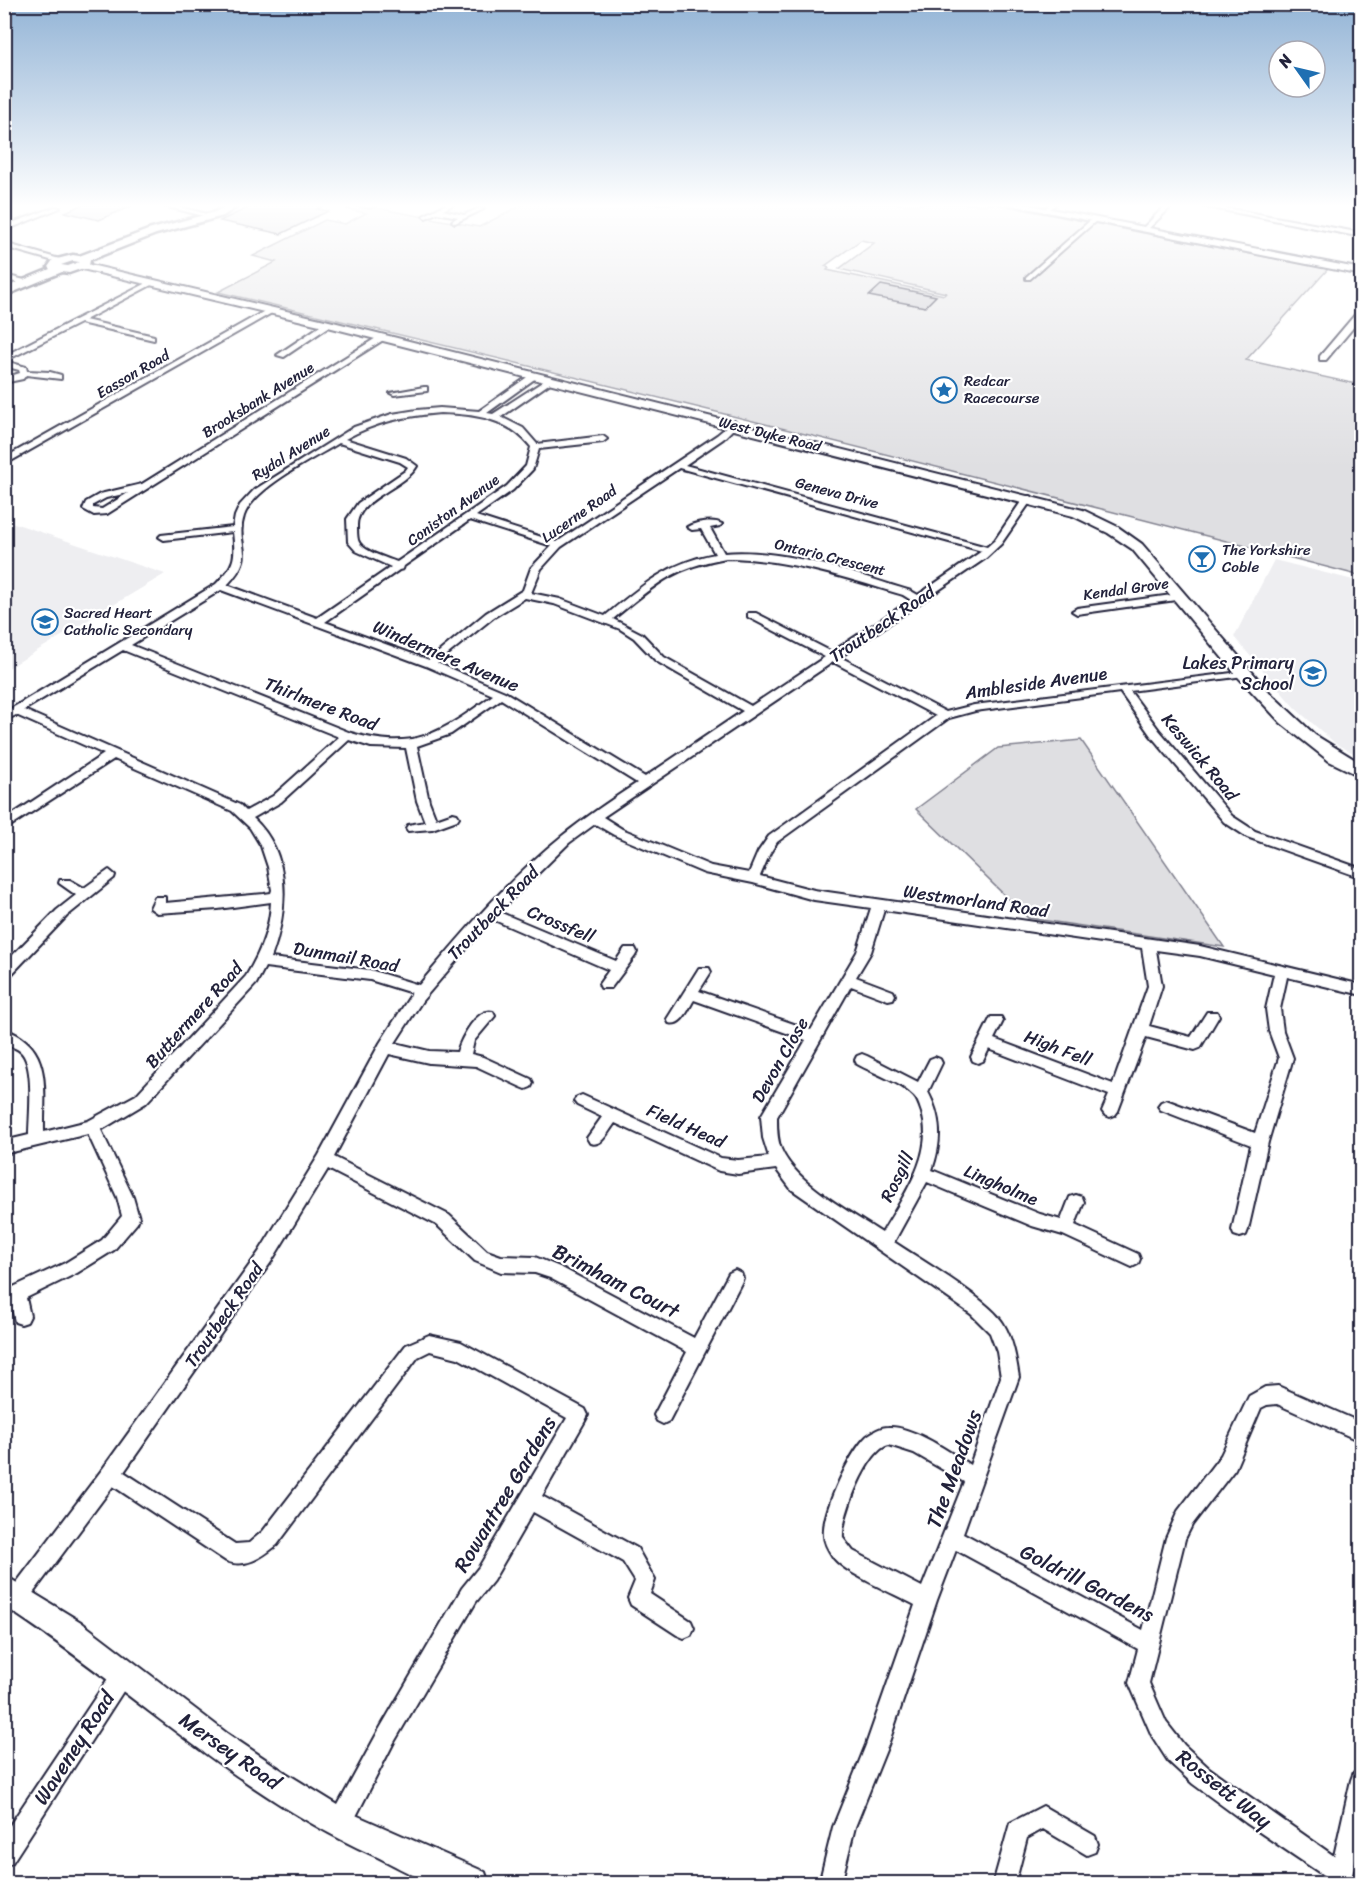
<svg xmlns="http://www.w3.org/2000/svg" width="1366" height="1888" font-family="Sriracha,sans-serif">
	<style>
		.built { fill: #eeeef1 }
		.green { fill: #dfdfe2; stroke: #80808e; stroke-width: 1.5; fill-rule: evenodd }
		.building { fill: #c8c8cf; stroke: #22223b; stroke-width: 1.5 }
		.lines { fill: none; stroke-linecap: round; stroke-linejoin: round }
		.street-casing { stroke: #22223b; stroke-width: 4 }
		.secondary-casing { stroke: #22223b; stroke-width: 4 }
		.primary-casing { stroke: #22223b; stroke-width: 5 }
		.street { fill: #fff; fill-rule: evenodd }
		.secondary { fill: #fff; fill-rule: evenodd }
		.primary { fill: #fff; fill-rule: evenodd }
		.labels { text-anchor: middle; stroke-width: 4.5; stroke-linejoin: round; paint-order: stroke }
		.far-street-label { font-size: 15px; fill: #22223b; stroke: #fff }
		.far-poi-label { font-size: 15px; fill: #22223b; stroke: #fff; text-anchor: start }
		.street-label { font-size: 18px; fill: #22223b; stroke: #fff }
		.poi-label { font-size: 18px; fill: #22223b; stroke: #fff; text-anchor: end }
		.near-street-label { font-size: 21px; fill: #22223b; stroke: #fff }
	</style>
	<rect width="100%" height="100%" fill="#fff"/>
	<filter id="ink" filterUnits="userSpaceOnUse"><feTurbulence type="fractalNoise" baseFrequency=".0167" numOctaves="2"/><feDisplacementMap in="SourceGraphic" scale="12" xChannelSelector="R" yChannelSelector="G"/><feConvolveMatrix kernelMatrix="1 2 1 2 8 2 1 2 1" color-interpolation-filters="sRGB"/></filter>
	<g filter="url(#ink)">
		<path class="built" d="M5,520L165,574L5,670Z
			M1274,560L1361,582V757L1336,744L1295,708L1234,637Z"/>
		<path class="green" d="M354,204L479,227L524,204H995L1328,269L1246,360L1361,385V576C981,477 601,381 218,292L276,262L253,256L325,220L345,224L366,213L347,209ZM861,240L874,243L839,269L946,293L944,295L827,270L829,268L825,266Z
			M1081,740L1224,947L1028,918L916,809L998,748Z"/>
		<path class="building" d="M84,204H136L99,220L65,212Z
			M256,204H328L317,209L328,211L281,234L220,221Z
			M881,285L936,296L925,307L869,296Z"/>
		<g class="lines">
			<g class="street-casing">
				<path id="street" d="M4,204H14L4,208Z
					M156,204H167L215,216L212,218Z
					M353,204H378L370,208Z
					M446,204H454L443,210L464,215L479,208L484,209L455,223L452,221L458,217L437,213L426,218L423,216Z
					M1049,204H1056L1047,212H1043Z
					M1167,204H1174L1146,231H1142V229Z
					M1191,204H1204L1362,233V237Z
					M55,207L60,208L4,231V226Z
					M1092,219L1097,220L1030,279H1026V277Z
					M4,243L63,260L64,261L61,263L4,247Z
					M4,275L29,281L30,283L26,285L4,279Z
					M151,281L157,282L85,320L154,336V340L80,323L5,361L26,367L27,371L50,372L61,375V379L26,375L23,379L4,383V378L20,373L19,370L4,366V356Z
					M270,308L277,310L4,465V458Z
					M1359,310H1362V317L1326,360H1320V356Z
					M326,322L333,324L284,357L277,355Z
					M381,335L388,337L107,514L94,515L83,509L86,502L100,494L142,484ZM128,493L102,509L93,508V505L106,498Z
					M533,373L540,375L487,413L493,414L550,377L554,379L553,381L501,417L523,428L537,444L603,436L607,439L603,442L539,449L533,469L513,490L476,516L557,542L717,435L734,421L738,424L723,439L685,465L987,547L995,540L1025,496H1031L1033,498L1001,544L986,558L840,657L946,712L974,705L1248,671V675L1244,676L1130,691L1159,730L1232,816L1255,831L1362,869V878L1247,837L1224,822L1151,736L1120,692L975,711L949,718L777,842L770,853L760,876L814,890L1200,946L1362,985V995L1287,977L1280,1009L1283,1031L1293,1058L1268,1142L1248,1230L1246,1235L1240,1237L1234,1235L1232,1230L1251,1145L1161,1110L1158,1106L1161,1102L1166,1100L1255,1133L1279,1058L1269,1031L1266,1009L1274,974L1200,956L1156,950L1162,986L1149,1026L1191,1037L1207,1012H1217L1219,1016L1200,1048L1195,1050L1146,1037L1118,1111L1115,1115L1110,1117L1105,1115L1102,1111L1109,1095L989,1049L983,1061L978,1063L973,1061L971,1057L991,1017H1001L1003,1021L994,1039L1113,1084L1148,986L1142,948L884,910L871,952L856,977L893,991L895,995L893,999L888,1000L851,986L777,1117C777,1128 777,1139 781,1149C795,1183 852,1213 882,1233C902,1198 935,1155 922,1113C920,1107 918,1100 914,1096C899,1081 875,1074 857,1064L855,1060L857,1056L862,1054L867,1056L918,1082L930,1059L935,1057L940,1059L942,1063L928,1092C942,1118 942,1142 932,1170L1040,1214L1061,1220L1070,1197L1076,1195L1082,1197L1084,1202L1075,1225L1138,1254L1140,1259L1138,1264L1132,1267L1063,1235L1032,1226L927,1182L894,1242C921,1260 988,1299 1003,1323C1013,1339 1016,1359 1019,1377L963,1533L1143,1630L1166,1538L1178,1511L1221,1455L1249,1396L1265,1387L1278,1386L1362,1423V1442L1277,1404L1267,1405L1261,1408L1235,1469L1192,1525L1185,1539L1149,1683L1166,1722L1184,1745L1209,1768L1334,1856L1351,1780L1354,1772L1362,1769V1832L1350,1884H1328L1329,1879L1246,1823L1193,1784L1168,1761L1152,1736L1129,1683L1138,1649L956,1550L937,1600L888,1745L855,1827L841,1884H819L833,1827L866,1745L915,1605C895,1594 844,1573 833,1557C829,1551 824,1543 824,1536C821,1513 850,1452 867,1436C872,1432 881,1427 888,1427C911,1425 950,1452 970,1465L1001,1377L997,1352L990,1333L971,1314L791,1189L776,1169L738,1174L719,1171L615,1123C608,1132 602,1147 590,1143L587,1138L602,1117L577,1105L574,1101L577,1097L582,1095L721,1158L738,1160L769,1157L763,1138L761,1116L806,1040L694,1000C688,1009 682,1027 669,1023L667,1019L699,968H709L711,972L699,991L811,1030L857,952L871,908L814,900L753,883L704,873L614,835L595,824L569,843L499,912L616,961L625,948H635L637,952L635,956L611,988H601L599,984L609,970L492,919L422,1001L395,1043L429,1051L457,1052C461,1039 477,1007 493,1012L495,1016L474,1041L471,1054L483,1057L531,1079L533,1083L531,1087L526,1089L521,1087L476,1066L429,1063L389,1054L334,1157L449,1215L487,1251L501,1256L535,1257L562,1268L694,1338L729,1273L735,1270L741,1273L743,1278L741,1283L669,1421L663,1424L657,1421L654,1415L687,1352L550,1278L535,1273L501,1272L475,1261L437,1225L328,1169L271,1262L124,1472L235,1544L249,1543L263,1531L406,1345L429,1335L461,1342L585,1409L588,1415L585,1421L542,1496L637,1548L655,1580L650,1594L691,1621L694,1628L691,1635L684,1638L677,1635L631,1605L628,1598L635,1581L623,1562L533,1512L493,1581L476,1602L393,1744L348,1832L340,1835L332,1832L329,1824L332,1816L379,1730L462,1588L479,1567L567,1418L458,1358L430,1351L418,1357L277,1545C262,1557 246,1569 226,1561L113,1486L25,1604L18,1607L11,1604L8,1597L11,1590L104,1467L259,1252L319,1155L380,1043L412,993L370,980L265,967L256,984L146,1103L101,1130L133,1197L139,1218L137,1223L114,1250L77,1273L26,1298L30,1316L27,1322L21,1324L15,1322L9,1294L11,1288L65,1263L102,1240L122,1216L117,1197L88,1134L4,1154V1141L29,1135C29,1116 35,1066 21,1052C17,1048 10,1046 4,1044V1029C54,1046 43,1090 44,1132L88,1121L136,1095L246,976C260,953 270,929 271,902L218,909L157,913L150,908L155,897H165V903L264,894L271,893L272,890L268,867L261,846L250,828L232,811L114,759L4,830V820L104,754L16,715L4,721V713L216,584C235,565 236,558 233,532L164,540L159,537L161,535L233,527L235,516L240,505L254,490L354,427L392,414L417,410L440,408L479,411ZM440,413C475,414 508,418 531,447L526,466L507,486L397,562C387,558 361,551 358,540C357,536 357,530 357,526C356,499 405,488 417,466L406,458L345,439C375,422 406,416 440,413ZM339,443L400,462L408,467L405,471L358,503L347,519L348,542L356,551L391,567L317,618L227,585C259,552 234,547 244,516C253,488 313,459 339,443ZM679,468L982,551L918,595L911,591C851,573 788,548 724,553L710,528L720,526L722,524C714,519 695,522 687,527L692,530L701,529L715,554C667,563 641,586 605,616L560,599L531,593L541,569L561,547ZM470,520L552,546L531,568L523,590L486,613L429,660L325,622L399,570L403,569L404,566ZM726,558C789,559 844,577 903,595L911,600L832,652L756,613H748V617L825,657L751,706L664,657L642,634L613,619C655,585 671,568 726,558ZM221,590L426,666L493,695C442,732 416,752 351,733L131,645ZM525,598L554,604L620,629L634,638L656,661L743,711L645,777L505,692L437,663L494,617ZM123,650L339,737L273,796L246,811L240,805L24,710ZM833,662L936,716L769,836L758,852L749,873L711,866L622,829L603,817ZM501,699L637,783C611,800 586,817 562,836C508,879 463,933 419,985L370,970L271,958C288,912 293,855 253,818L281,802L349,740L371,747L406,748L417,801L425,822L408,825L406,828L408,831L432,829L457,820L459,817L457,814L453,813L436,819L429,801L417,746L451,734ZM889,1445L914,1453L964,1482L922,1587L853,1551L843,1538C841,1518 867,1449 889,1445Z
					M424,387H427V391L394,395L390,393Z
					M1179,594L1184,597L1183,599L1077,614L1072,611L1077,608Z
					M109,870L115,875L114,878L67,916L9,977L4,978V964L57,910L76,895L59,883L60,880H70L84,888Z
					M124,1662L131,1665L134,1672L131,1679L12,1863L4,1866V1834L117,1665Z
					M1043,1806L1095,1836L1098,1844L1095,1852L1087,1855L1043,1829L1027,1838L1015,1884H993L1010,1823Z"/>
			</g>
			<g class="secondary-casing">
				<path id="secondary" d="M1006,204H1025L1362,269V275Z
					M82,263L329,321L1083,510L1118,527L1142,544L1271,694L1315,735L1362,764V777L1329,761L1281,723L1239,678L1132,549L1108,533L1073,516L328,327L78,268V264Z
					M4,1575L81,1622L228,1734L286,1773L351,1813L485,1872L489,1884C472,1884 451,1887 435,1883C416,1879 391,1863 373,1855C236,1793 129,1687 4,1606Z"/>
			</g>
			<g class="primary-casing">
				<path id="primary" d="M229,204H241L223,216L156,234L90,260L89,266L69,273L62,272L4,296V288L50,269L48,267L53,260L73,255L79,256L148,230L215,212ZM73,261L79,262L68,266L61,265Z"/>
			</g>
			<use href="#street" class="street"/>
			<use href="#secondary" class="secondary"/>
			<use href="#primary" class="primary"/>
		</g>
	</g>
	<linearGradient id="sky" x2="0" y2="1"><stop stop-color="#93b4d6"/><stop offset="0.44" stop-color="#fff"/><stop offset="1" stop-color="#fff" stop-opacity="0"/></linearGradient>
	<rect width="1366" height="468" fill="url(#sky)"/>
	<defs>
		<g id="sight-ring" transform="scale(1.35)"><circle r="9.5" fill="#fff" stroke="#1f6fb2" stroke-width="1.5"/><path d="M0-6L1.8-2.2L6-1.7L2.9 1.2L3.7 5.4L0 3.3L-3.7 5.4L-2.9 1.2L-6-1.7L-1.8-2.2Z" fill="#1f6fb2"/></g>
		<g id="bar-ring" transform="scale(1.35)"><circle r="9.5" fill="#fff" stroke="#1f6fb2" stroke-width="1.5"/><path d="M-6-5H6L.8 .8V4.5H3.5V6h-7V4.5H-.8V.8Z" fill="#1f6fb2"/></g>
		<g id="school-ring" transform="scale(1.35)"><circle r="9.5" fill="#fff" stroke="#1f6fb2" stroke-width="1.5"/><path d="M0-5L7-2L0 1L-7-2ZM-4 1L0 2.5L4 1V4Q0 6-4 4Z" fill="#1f6fb2"/></g>
	</defs>
	<g fill-rule="evenodd">
		<use href="#sight-ring" x="944" y="390"/>
		<use href="#bar-ring" x="1202" y="559"/>
		<use href="#school-ring" x="45" y="622"/>
		<use href="#school-ring" x="1313" y="673"/>
	</g>
	<g class="labels">
		<g class="far-street-label">
			<text transform="translate(133 374) rotate(-30)" y="5">Easson Road</text>
			<text transform="translate(258 400) rotate(-32)" y="5">Brooksbank Avenue</text>
			<text transform="translate(770 434) rotate(14)" y="5">West Dyke Road</text>
			<text transform="translate(291 453) rotate(-32)" y="5">Rydal Avenue</text>
			<text transform="translate(837 493) rotate(15)" y="5">Geneva Drive</text>
			<text transform="translate(453 510) rotate(-36)" y="5">Coniston Avenue</text>
			<text transform="translate(579 514) rotate(-35)" y="5">Lucerne Road</text>
			<text transform="translate(830 557) rotate(14)" y="5">Ontario Crescent</text>
			<text transform="translate(1126 589) rotate(-8)" y="5">Kendal Grove</text>
		</g>
		<g class="far-poi-label">
			<text x="964" y="386">Redcar<tspan x="964" dy="17">Racecourse</tspan></text>
			<text x="1222" y="555">The Yorkshire<tspan x="1222" dy="17">Coble</tspan></text>
			<text x="64" y="618">Sacred Heart<tspan x="64" dy="17">Catholic Secondary</tspan></text>
		</g>
		<g class="street-label">
			<text transform="translate(882 624) rotate(-34)" y="6">Troutbeck Road</text>
			<text transform="translate(446 656) rotate(23)" y="6">Windermere Avenue</text>
			<text transform="translate(1036 683) rotate(-8)" y="6">Ambleside Avenue</text>
			<text transform="translate(321 704) rotate(21)" y="6">Thirlmere Road</text>
			<text transform="translate(1200 757) rotate(50)" y="6">Keswick Road</text>
			<text transform="translate(976 901) rotate(8)" y="6">Westmorland Road</text>
			<text transform="translate(493 913) rotate(-46)" y="6">Troutbeck Road</text>
			<text transform="translate(561 924) rotate(23)" y="6">Crossfell</text>
			<text transform="translate(346 957) rotate(10)" y="6">Dunmail Road</text>
			<text transform="translate(194 1015) rotate(-48)" y="6">Buttermere Road</text>
			<text transform="translate(1058 1048) rotate(21)" y="6">High Fell</text>
			<text transform="translate(780 1060) rotate(-60)" y="6">Devon Close</text>
			<text transform="translate(686 1126) rotate(24)" y="6">Field Head</text>
			<text transform="translate(897 1177) rotate(-64)" y="6">Rosgill</text>
			<text transform="translate(1001 1185) rotate(23)" y="6">Lingholme</text>
			<text transform="translate(224 1315) rotate(-55)" y="6">Troutbeck Road</text>
		</g>
		<g class="poi-label">
			<text x="1294" y="669">Lakes Primary<tspan x="1294" dy="21">School</tspan></text>
		</g>
		<g class="near-street-label">
			<text transform="translate(616 1281) rotate(27)" y="7">Brimham Court</text>
			<text transform="translate(954 1469) rotate(-70)" y="7">The Meadows</text>
			<text transform="translate(505 1494) rotate(-59)" y="7">Rowantree Gardens</text>
			<text transform="translate(1087 1583) rotate(27)" y="7">Goldrill Gardens</text>
			<text transform="translate(74 1748) rotate(-57)" y="7">Waveney Road</text>
			<text transform="translate(230 1751) rotate(35)" y="7">Mersey Road</text>
			<text transform="translate(1224 1789) rotate(38)" y="7">Rossett Way</text>
		</g>
	</g>
	<rect width="1366" height="1888" fill="none" stroke="#fff" stroke-width="24"/>
	<rect x="12" y="12" width="1342" height="1864" fill="none" stroke="#22223b" stroke-width="2" filter="url(#ink)"/>
	<g transform="translate(1297 69) rotate(304)"><circle r="28" fill="#ffffff" stroke="#a7a7b1" stroke-width="1.5"/>
	<path d="M0-4.5L10 22L0 15L-10 22Z" fill="#1f6fb2"/>
	<text y="-9" font-size="16" font-weight="bold" text-anchor="middle" fill="#22223b">N</text>
	</g>
</svg>
